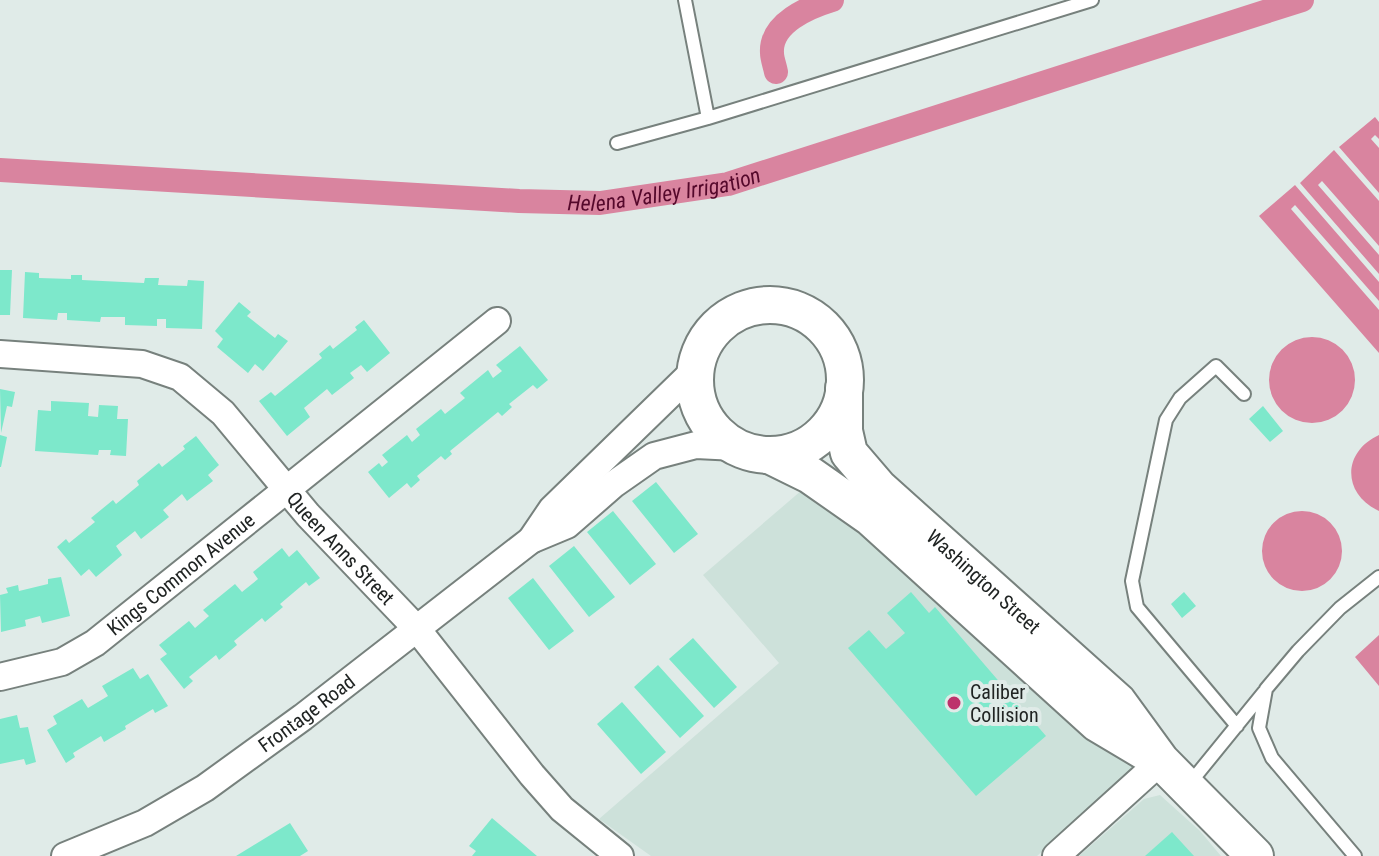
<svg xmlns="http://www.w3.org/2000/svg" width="1379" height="856" font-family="'Roboto Condensed',sans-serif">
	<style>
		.built { fill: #cde1da }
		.water { fill: #d9849f }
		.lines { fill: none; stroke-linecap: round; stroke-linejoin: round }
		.canal { stroke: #d9849f; stroke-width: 24 }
		.building { fill: #7de8cb }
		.lane-casing { stroke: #77817d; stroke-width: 16 }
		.street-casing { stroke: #77817d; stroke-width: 30 }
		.secondary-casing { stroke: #77817d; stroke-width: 40 }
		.lane { stroke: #fff; stroke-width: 12 }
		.street { stroke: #fff; stroke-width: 26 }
		.secondary { stroke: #fff; stroke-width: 36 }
		.poi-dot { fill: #bd326c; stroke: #e0ebe8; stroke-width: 3 }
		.labels { text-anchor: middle; stroke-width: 8; stroke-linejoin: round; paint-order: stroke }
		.street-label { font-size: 20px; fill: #202423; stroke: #e0ebe8 }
		.poi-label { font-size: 20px; fill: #202423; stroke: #e0ebe8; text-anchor: start }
		.water-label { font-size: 22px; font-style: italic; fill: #55082b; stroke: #e0ebe8 }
	</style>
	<rect width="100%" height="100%" fill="#e0ebe8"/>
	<path class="built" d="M809,484L1137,766L1037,856H651L599,819L779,663L703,575Z
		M1160,795L1200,831L1221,856H1079L1144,799Z"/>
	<path class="water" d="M1375,117L1379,122V139L1375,135L1371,139L1379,148V193L1339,147Z
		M1334,150L1379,201V246L1322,181L1318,185L1379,255V274L1300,183Z
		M1295,185L1379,282V301L1295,205L1291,209L1379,310V353L1259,216Z
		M1269 380a43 43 0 1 1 86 0a43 43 0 1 1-86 0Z
		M1379,435V511C1342,494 1342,452 1379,435Z
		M1262 551a40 40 0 1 1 80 0a40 40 0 1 1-80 0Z
		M1379,635V686L1355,657Z"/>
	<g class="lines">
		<g class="canal">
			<path d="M776,72C775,66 772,59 772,53C770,23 809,7 832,0"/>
			<path id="s1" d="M0,170L519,201L600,203L728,184L1302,0"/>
		</g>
	</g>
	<path class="building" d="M0,270H12L10,315H0Z
		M25,272L39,273V278L71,279V275H82V280L144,283L145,278H159L158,285L187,286L188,280L204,281L202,329L166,328V319H157V326L125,325V317H101L100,322L67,320V313H58L57,320L23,318Z
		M239,302L251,312L247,316L275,338L278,334L288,341L263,371L255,364L248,373L217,347L223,339L215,331Z
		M364,320L390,353L367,372L361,365L350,373L354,378L332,395L327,389L304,408L310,417L287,436L259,401L271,392L275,396L322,358L319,354L330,345L333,349L357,330L355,327Z
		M520,346L548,380L537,389L533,385L509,404L512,407L502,416L498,412L450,451L452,454L445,460L441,456L417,476L420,480L411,488L407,483L389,498L368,472L379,463L382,467L388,462L382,455L407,435L412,442L420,435L416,429L441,409L445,414L465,398L460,393L488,370L493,378L502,371L496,365Z
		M0,389L15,392L12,407L7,406L1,433Z
		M51,401L89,403L88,416L98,417L99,405L118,406L117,419H128L126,456L110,455L111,450H99L98,455L35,451L38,410L51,411Z
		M1263,406L1283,431L1270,442L1249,419Z
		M0,435L7,437L1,467H0Z
		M196,436L219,465L208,475L213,481L187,501L182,494L163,510L169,517L141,539L135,531L116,546L122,555L96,577L89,569L81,576L57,547L66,539L69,543L95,522L91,518L113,500L116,504L139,485L137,481L159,463L162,467L185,449L183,446Z
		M656,482L698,534L674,553L632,501Z
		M613,511L656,564L630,585L587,532Z
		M574,546L615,597L589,617L549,566Z
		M282,548L289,557L297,550L320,578L309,586L306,582L280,604L283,607L265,622L262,618L234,641L237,645L219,660L216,655L189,677L193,681L184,689L160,659L167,654L159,645L189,621L195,628L209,616L203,610L235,584L242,592L258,579L253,572Z
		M61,577L70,616L42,623L40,616L25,620L26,626L1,632L0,595L8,593L6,588L18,585L19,591L48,584V579Z
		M533,578L574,631L549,650L508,598Z
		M911,592L929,613L935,607L1046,736L976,796L848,648L869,630L886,649L905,633L887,613Z
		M1184,592L1196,606L1182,618L1171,604Z
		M693,638L737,687L714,708L669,659Z
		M658,665L704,716L680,738L634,687Z
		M133,668L140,679L148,674L168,706L155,713L153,709L125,726L126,729L104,742L101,736L73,753L75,757L66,763L47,730L57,724L53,716L82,699L88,708L108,696L102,686Z
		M622,702L666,752L641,774L597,724Z
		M17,715L20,728L28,727L36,762L26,765L24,759L0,764V719Z
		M492,818L537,856H472L476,851L469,846Z
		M290,823L308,851L300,856H236Z
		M1172,832L1194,856H1145Z"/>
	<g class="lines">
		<g class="lane-casing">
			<path id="lane" d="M685,0L708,118
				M617,143L708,118L1092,0
				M1237,726L1137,607L1132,581L1166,420L1180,398L1216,366L1244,394
				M1190,783L1264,692
				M1355,856L1272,758L1259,728L1266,689L1298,651L1340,608L1379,577"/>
		</g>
		<g class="street-casing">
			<g id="street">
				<path id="s2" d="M0,354L142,364L180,377L223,413L308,515L417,629L532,775L562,809L620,856"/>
				<path d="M531,540L552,509L695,370"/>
				<path id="s3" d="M0,677L62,662L95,643L497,321"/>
				<path id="s4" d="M65,856L145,823L205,788L303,717L531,540L567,525L614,484L654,456L696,445L736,447"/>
				<path d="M1056,856L1161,761"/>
			</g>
		</g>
		<g class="secondary-casing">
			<g id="secondary">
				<circle cx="770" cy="380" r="75"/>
				<path id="s5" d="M844,388V431L849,453L879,488L1118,702L1161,761L1255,856"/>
				<path d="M769,455L810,475L870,517L1097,723L1149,754"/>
			</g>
		</g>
		<use href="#lane" class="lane"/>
		<use href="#street" class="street"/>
		<use href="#secondary" class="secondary"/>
	</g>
	<circle class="poi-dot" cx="954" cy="703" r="8"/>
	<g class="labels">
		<g class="street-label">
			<text dy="7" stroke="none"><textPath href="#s2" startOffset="418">Queen Anns Street</textPath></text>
			<text dy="7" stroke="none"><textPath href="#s3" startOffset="212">Kings Common Avenue</textPath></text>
			<text dy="7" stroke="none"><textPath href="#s5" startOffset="252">Washington Street</textPath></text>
			<text dy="7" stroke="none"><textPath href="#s4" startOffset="282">Frontage Road</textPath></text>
		</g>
		<g class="poi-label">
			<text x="970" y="699">Caliber<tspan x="970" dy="23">Collision</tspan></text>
		</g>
		<g class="water-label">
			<text dy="8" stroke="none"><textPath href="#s1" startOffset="666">Helena Valley Irrigation</textPath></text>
		</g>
	</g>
</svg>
